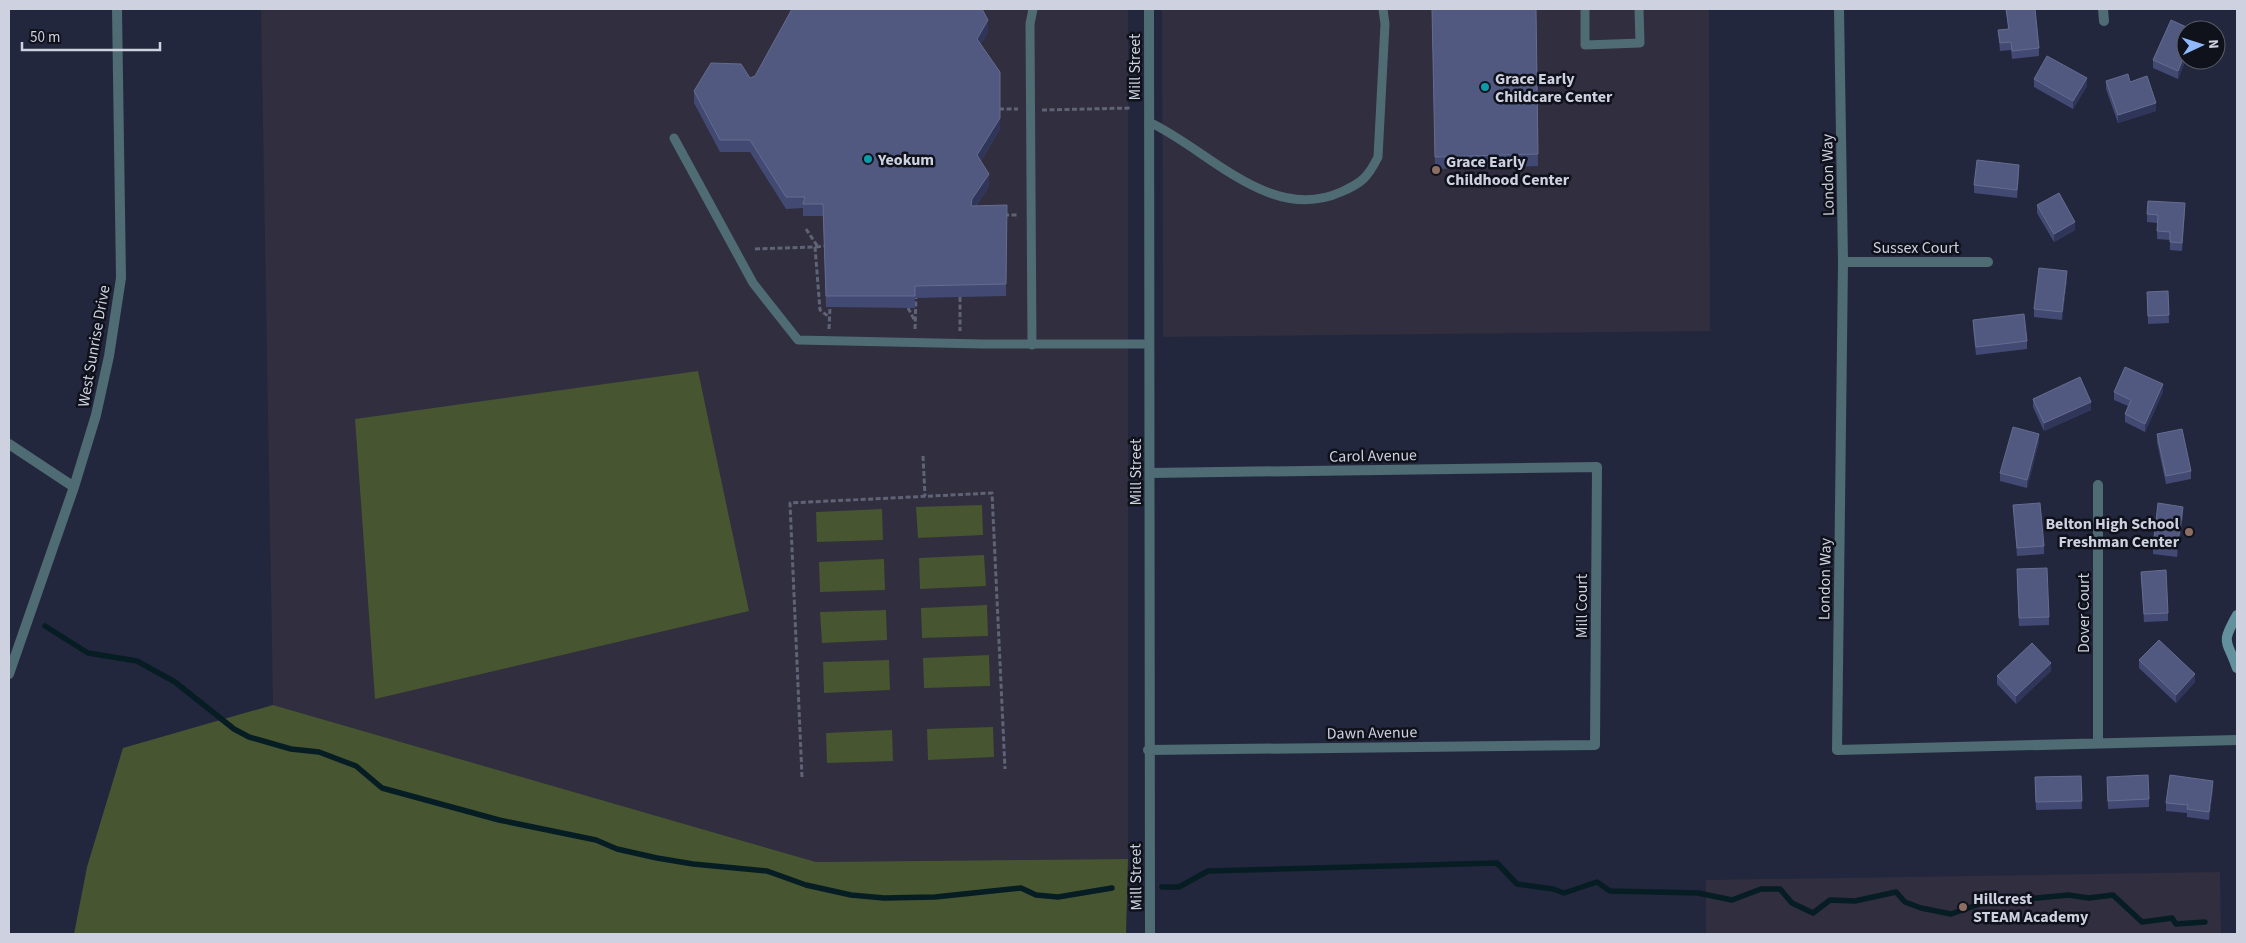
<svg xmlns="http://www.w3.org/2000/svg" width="2246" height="943" font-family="'Source Sans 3',sans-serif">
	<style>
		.education { fill: #302e3f }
		.green { fill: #475530 }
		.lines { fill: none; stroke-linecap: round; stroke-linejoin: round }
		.stream { stroke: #071d24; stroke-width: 5.5 }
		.path { stroke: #5f6376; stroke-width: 3; stroke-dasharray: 5 2.5; stroke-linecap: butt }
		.service { stroke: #4f6b73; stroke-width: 9 }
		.minor { stroke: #4f6b73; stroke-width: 10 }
		.secondary { stroke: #63909d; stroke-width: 10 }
		.wall { fill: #424a74 }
		.shaded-wall { fill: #2f3659 }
		.building { fill: #515980; stroke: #646c8f }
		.culture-dot { fill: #0f9aa8; stroke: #0f111b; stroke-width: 2 }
		.education-dot { fill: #8d6e63; stroke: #0f111b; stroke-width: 2 }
		.labels { text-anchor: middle; stroke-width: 5; stroke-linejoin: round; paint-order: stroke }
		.street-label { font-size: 16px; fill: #ced2e0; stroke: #0f111b }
		.poi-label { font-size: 16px; font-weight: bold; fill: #ced2e0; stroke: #0f111b; text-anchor: start }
	</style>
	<rect width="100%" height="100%" fill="#23273d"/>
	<path class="education" d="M261,9H1128V859L816,862L273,705Z
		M1162,9H1709L1710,331L1163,337Z
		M2220,872L2221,934H1706V880Z"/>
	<path class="green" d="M698,371L749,611L375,699L355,419Z
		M982,505L983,535L918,538L916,507Z
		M882,509L883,540L817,542L816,512Z
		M984,555L986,586L920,589L919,558Z
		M884,559L885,590L820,592L819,562Z
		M987,605L988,636L922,638L921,608Z
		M886,610L887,640L822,643L820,612Z
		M989,655L990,686L924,688L923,658Z
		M889,660L890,690L824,693L823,662Z
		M273,705L816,862L1128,859L1126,934H74L87,867L123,748Z
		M993,727L994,757L928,760L927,729Z
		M892,730L893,761L827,763L826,733Z"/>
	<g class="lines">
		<path class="stream" d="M45,626L88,653L137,661L175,682L234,729L249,737L291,749L319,752L356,766L382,788L499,820L596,840L617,849L657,858L693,864L767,871L806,885L851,895L884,898L935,897L1021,888L1036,895L1058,897L1112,888
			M1162,887H1179L1208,871L1497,863L1517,884L1553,889L1564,893L1597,882L1610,891L1698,893L1732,900L1761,889H1780L1792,903L1813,913L1830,900L1855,901L1896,892L1905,902L1921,908L1951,914L1983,903L2068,895L2089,898L2113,895L2142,922L2172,918L2176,924L2205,922"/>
		<path class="path" d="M999,109H1018
			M1042,110L1131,108
			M1004,215H1018
			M806,229L818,247
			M816,247L824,246
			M755,249L815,247L820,310L829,317
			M960,297V331
			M908,308L915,321
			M829,329L830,307
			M915,329L916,298
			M923,456L925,496
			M802,777L790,503L992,493L1005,769"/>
		<path class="service" d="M1585,9V45L1640,43L1639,9
			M1149,122C1208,149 1270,224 1341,192C1362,183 1368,177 1378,157L1385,24L1383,9
			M674,138L753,283L798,340L983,344H1149
			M1032,345L1030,24L1033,9"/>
		<path class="minor" d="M1149,9L1150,934
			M1839,9L1843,262L1837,750L2237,740
			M2103,9L2104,21
			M1843,262H1988
			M9,444L74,487
			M2098,485V742
			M9,674L74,487L96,415L109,356L121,278L117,9
			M1148,750L1595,745L1597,467L1151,473"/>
		<path class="secondary" d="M2237,615C2220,645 2227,639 2237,668"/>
	</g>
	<path class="wall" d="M1432,9H1536L1538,166L1435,169Z
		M2006,9L2039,48V56L2012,59L2011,50L2000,51L1998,30L2008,29Z
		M2186,30V59L2178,79L2153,68V60Z
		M988,32L981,44L1000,129L981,161L989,186L976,206L1007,205L1006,296L915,298V308L826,307L823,216H803V208L786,209L750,152H720L694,103V91Z
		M2034,79L2087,86L2073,109L2034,87Z
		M2106,81L2130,82L2156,111L2118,123L2106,89Z
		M2019,173L2017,198L1974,193V185Z
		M2037,205L2075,230L2054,242L2037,213Z
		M2185,211L2182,251L2170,250V240L2157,239V223L2147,222V214Z
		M2067,279L2062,320L2034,317V309Z
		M2168,291L2169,323L2148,324L2147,292Z
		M1973,320L2027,341V349L1976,355L1973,328Z
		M2114,392H2163L2145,432L2125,422V414L2128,406L2114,400Z
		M2033,399L2091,410L2044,431L2033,407Z
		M2157,434L2191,471V479L2166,484L2157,442Z
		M2039,442L2027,488L2000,481V473Z
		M2013,505L2044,546V554L2017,556Z
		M2183,515L2177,557L2153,554V546Z
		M2141,572L2168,613V621L2144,622Z
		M2017,577L2049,617V625L2019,626Z
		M2139,660L2195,682L2176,703L2139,668Z
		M2051,671L2016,704L1997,684V676Z
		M2081,776L2082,809L2036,810L2035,785Z
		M2107,785L2149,799V807L2108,809Z
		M2213,789L2209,820L2187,817V813L2166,811V803Z"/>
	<path class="shaded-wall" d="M988,20V32L977,51V39Z
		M2186,51V59L2178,79V71Z
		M2087,78V86L2073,109V101Z
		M2156,103V111L2118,123V115Z
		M1000,118V129L977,167V155Z
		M2019,165V173L2017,198V190Z
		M989,174V186L972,211L971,206L972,199Z
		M2075,222V230L2054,242V234Z
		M2067,271V279L2062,320V312Z
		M2163,384V392L2145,432V424Z
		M2091,402V410L2044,431V423Z
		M2039,434V442L2027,488V480Z
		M2183,507V515L2177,557V549Z
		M2051,663V671L2016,704V696Z
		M2195,674V682L2176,703V695Z
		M2213,781V789L2209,820V812Z"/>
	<path class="building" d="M792,9H982L988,20L977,39L1000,72V118L977,155L989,174L972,199L971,206L1007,205L1006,284L915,286V296H826L823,204H803L805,197H786L750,140H720L694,91L711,63L741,64L750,78L755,76Z
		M1432,9H1536L1538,154L1435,157Z
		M2006,9H2035L2039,48L2012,51L2011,42L2000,43L1998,30L2009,29Z
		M2171,20L2193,30H2186V51L2178,71L2153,60Z
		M2047,56L2087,78L2073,101L2034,79Z
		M2128,74L2130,82L2147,76L2156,103L2118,115L2106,81Z
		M1977,160L2019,165L2017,190L1974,185Z
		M2059,193L2075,222L2054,234L2037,205Z
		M2148,201L2185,203L2182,243L2170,242V232L2157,231L2158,215L2147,214Z
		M2039,268L2067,271L2062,312L2034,309Z
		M2168,291L2169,315L2148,316L2147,292Z
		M2024,314L2027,341L1976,347L1973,320Z
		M2125,367L2163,384L2145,424L2125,414L2131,400L2114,392Z
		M2080,377L2091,402L2044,423L2033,399Z
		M2013,427L2039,434L2027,480L2000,473Z
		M2182,429L2191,471L2166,476L2157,434Z
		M2040,503L2044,546L2017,548L2013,505Z
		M2158,503L2183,507L2177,549L2153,546Z
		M2047,568L2049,617L2019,618L2017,569Z
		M2166,570L2168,613L2144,614L2141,572Z
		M2159,640L2195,674L2176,695L2139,660Z
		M2032,643L2051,663L2016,696L1997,676Z
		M2148,775L2149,799L2108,801L2107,777Z
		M2170,775L2213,781L2209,812L2187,809L2188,805L2166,803Z
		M2081,776L2082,801L2036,802L2035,777Z"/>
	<g class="culture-dot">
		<circle cx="1485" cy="87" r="5"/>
		<circle cx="868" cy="159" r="5"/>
	</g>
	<g class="education-dot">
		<circle cx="1436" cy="170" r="5"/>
		<circle cx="2189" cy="532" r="5"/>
		<circle cx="1963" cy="907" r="5"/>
	</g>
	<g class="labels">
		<g class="street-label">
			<text transform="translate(1134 67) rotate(-90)" y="6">Mill Street</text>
			<text transform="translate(1827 175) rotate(-91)" y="6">London Way</text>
			<text x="1916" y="253">Sussex Court</text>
			<text transform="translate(93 346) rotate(-80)" y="6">West Sunrise Drive</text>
			<text transform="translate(1373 455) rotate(-1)" y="6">Carol Avenue</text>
			<text transform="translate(1135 472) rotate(-90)" y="6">Mill Street</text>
			<text transform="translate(1824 579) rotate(-89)" y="6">London Way</text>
			<text transform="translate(1581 606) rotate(-90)" y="6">Mill Court</text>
			<text transform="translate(2083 613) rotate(-90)" y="6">Dover Court</text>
			<text transform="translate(1372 732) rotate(-1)" y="6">Dawn Avenue</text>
			<text transform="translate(1135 877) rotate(-91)" y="6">Mill Street</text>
		</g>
		<g class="poi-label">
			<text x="1495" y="84">Grace Early<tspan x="1495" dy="18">Childcare Center</tspan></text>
			<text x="878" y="165">Yeokum</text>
			<text x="1446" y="167">Grace Early<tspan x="1446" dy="18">Childhood Center</tspan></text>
			<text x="2179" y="529" text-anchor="end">Belton High School<tspan x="2179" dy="18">Freshman Center</tspan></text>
			<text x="1973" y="904">Hillcrest<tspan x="1973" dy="18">STEAM Academy</tspan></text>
		</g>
	</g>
	<rect width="2246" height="943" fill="none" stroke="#ced2e0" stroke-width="20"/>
	<g transform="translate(2201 45) rotate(86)"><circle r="24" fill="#0f111b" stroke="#5b5e6a"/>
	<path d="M0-4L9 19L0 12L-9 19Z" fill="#8fb8fd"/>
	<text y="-8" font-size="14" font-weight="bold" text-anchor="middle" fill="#ced2e0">N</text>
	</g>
	<path d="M22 42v8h138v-8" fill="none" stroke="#ced2e0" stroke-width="2.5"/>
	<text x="30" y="42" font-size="15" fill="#ced2e0" stroke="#0f111b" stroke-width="4" paint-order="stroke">50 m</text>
</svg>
